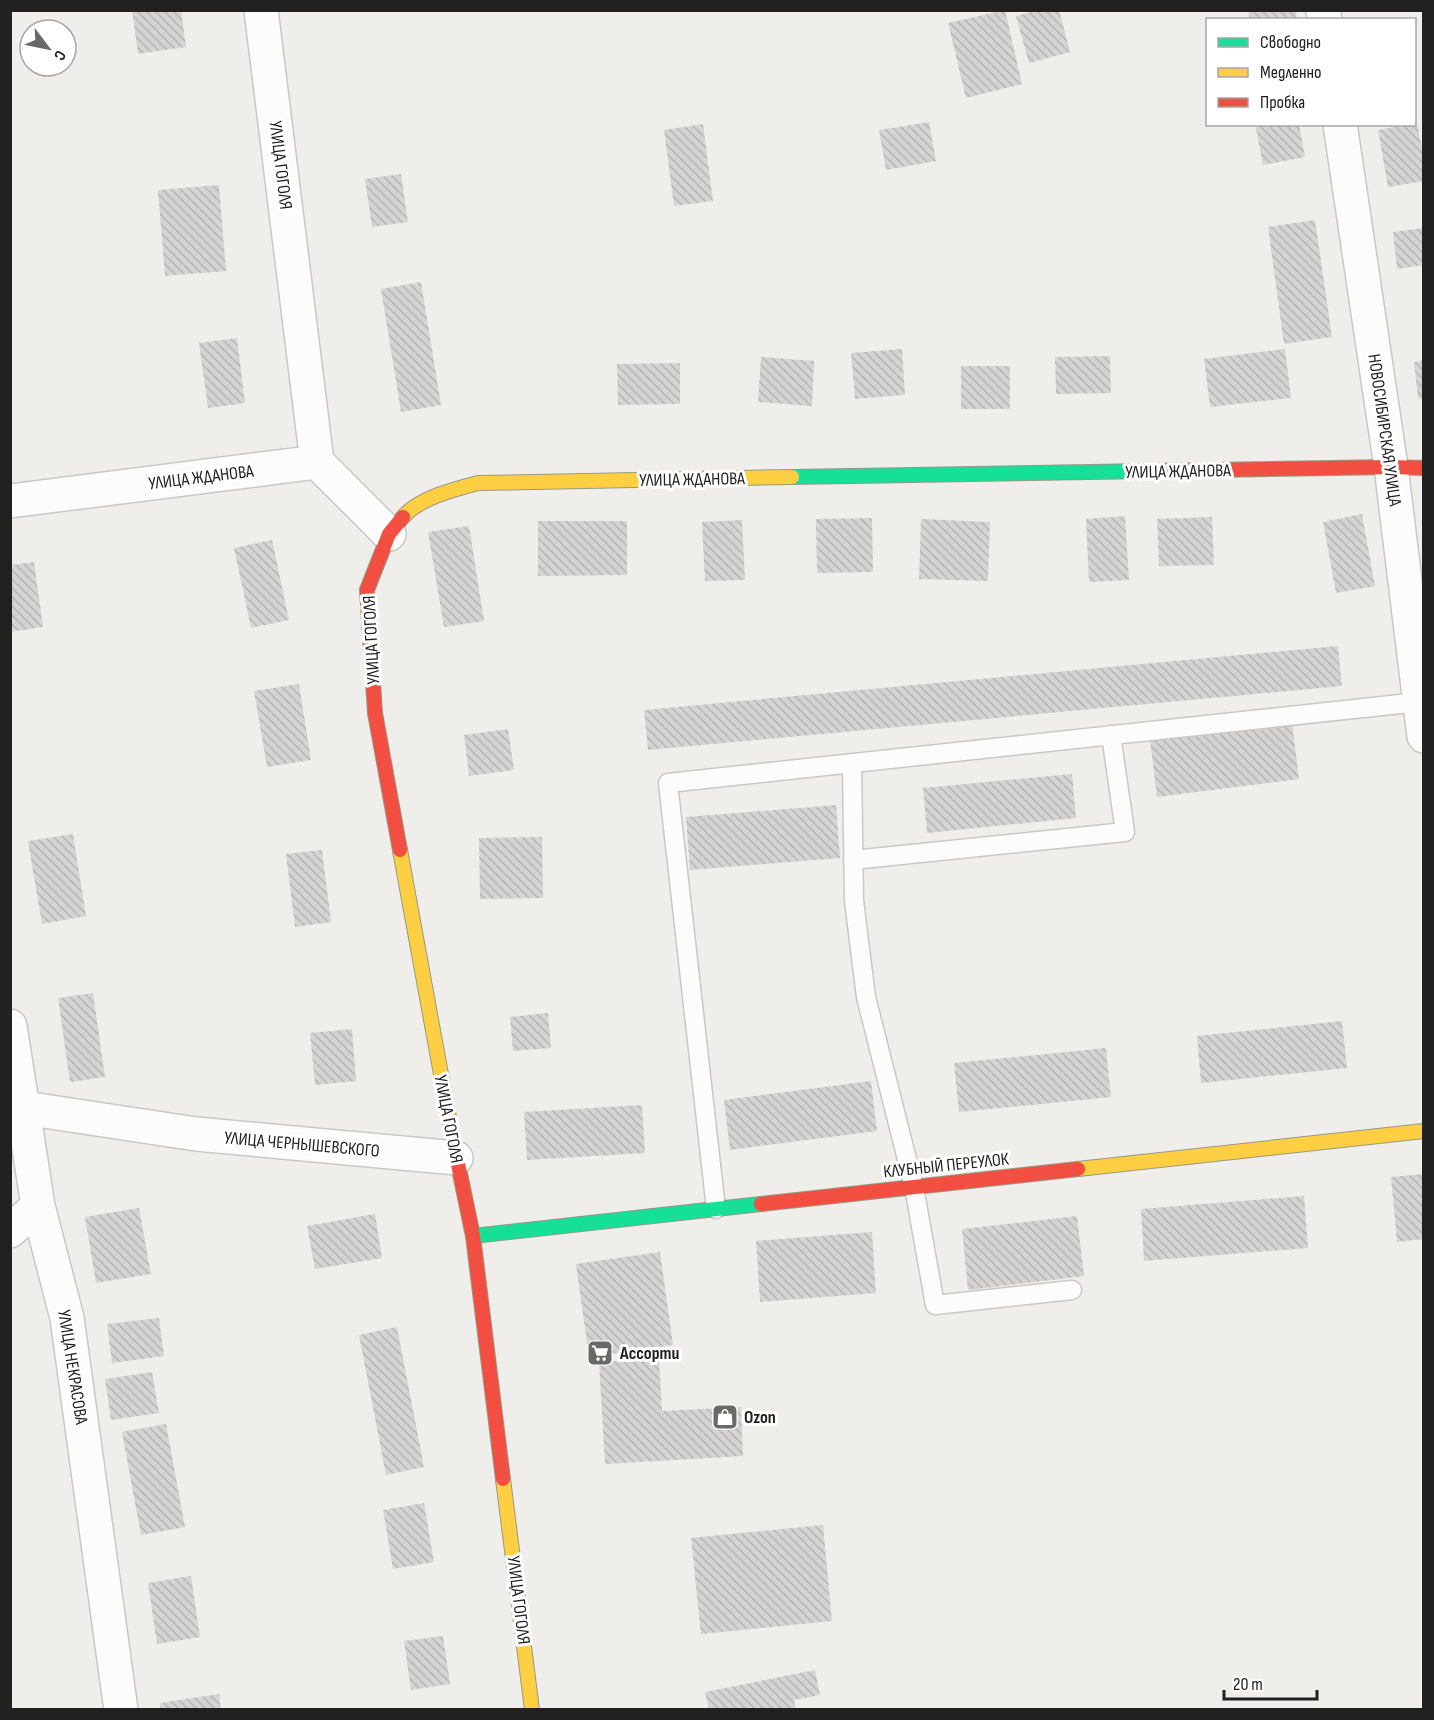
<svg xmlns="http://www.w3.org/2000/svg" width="1434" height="1720" font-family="'Sofia Sans Condensed',sans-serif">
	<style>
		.building { fill: url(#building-back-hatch) }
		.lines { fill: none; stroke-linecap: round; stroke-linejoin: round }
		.lane-casing { stroke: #c8c8c6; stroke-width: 21 }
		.street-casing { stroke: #c8c8c6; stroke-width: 36 }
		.fast-casing { stroke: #979982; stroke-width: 16 }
		.slow-casing { stroke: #979982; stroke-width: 16 }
		.jam-casing { stroke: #979982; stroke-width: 16 }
		.lane { stroke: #fdfcfc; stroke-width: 18 }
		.street { stroke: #fdfcfc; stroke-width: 33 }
		.fast { stroke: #16e098; stroke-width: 14 }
		.slow { stroke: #ffcf43; stroke-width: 14 }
		.jam { stroke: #f24e42; stroke-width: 14 }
		.labels { text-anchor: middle; stroke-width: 6; stroke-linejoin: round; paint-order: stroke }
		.street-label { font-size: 18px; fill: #212121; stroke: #fff }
		.poi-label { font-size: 18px; font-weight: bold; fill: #212121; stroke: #fff; text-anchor: start }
	</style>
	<defs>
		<pattern id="building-back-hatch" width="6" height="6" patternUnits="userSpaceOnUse" patternTransform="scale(1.5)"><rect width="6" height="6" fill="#d6d4d2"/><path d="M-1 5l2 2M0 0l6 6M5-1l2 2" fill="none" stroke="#b7b6b4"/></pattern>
	</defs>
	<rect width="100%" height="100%" fill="#efeeeb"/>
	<path class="building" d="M132,10H181L186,47L138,54Z
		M1005,10L1022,84L966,98L948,23Z
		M1038,10H1059L1070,52L1029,63L1016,16Z
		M1248,10H1296L1297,20H1250Z
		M929,122L936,161L886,170L879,130Z
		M1414,123H1417L1424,159V181L1388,187L1378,130Z
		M703,124L713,201L674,206L664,130Z
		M1255,124H1299L1305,157L1263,165Z
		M401,174L408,222L372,227L365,179Z
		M219,185L226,271L165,276L158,190Z
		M1315,220L1332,337L1284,344L1268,227Z
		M1424,228V265L1397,269L1393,232Z
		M421,282L441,405L401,412L381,289Z
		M237,338L245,403L208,408L199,343Z
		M902,349L905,395L855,399L851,353Z
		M1285,349L1291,398L1210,407L1204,359Z
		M1110,356L1111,393L1056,394L1055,357Z
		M761,357L814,361L812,406L758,402Z
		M1424,360V398L1418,399L1414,362Z
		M680,363V404L618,405L617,364Z
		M961,366H1010V409H961Z
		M1362,514L1375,586L1336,593L1323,522Z
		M1125,516L1129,580L1089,582L1086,519Z
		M1212,517L1214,565L1159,566L1157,519Z
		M872,518L873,572L817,573L816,519Z
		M921,519L990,522L988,581L919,579Z
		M742,520L745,580L705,581L702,522Z
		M538,521H627V575L538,576Z
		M469,526L484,621L444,627L428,532Z
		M272,540L289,620L251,628L234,548Z
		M34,562L43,627L10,632V565Z
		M1338,646L1342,686L648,750L644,710Z
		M299,684L311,760L267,767L254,691Z
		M1292,723L1299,779L1157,797L1150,740Z
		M508,729L514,770L469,776L464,735Z
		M1072,774L1076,818L927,833L923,788Z
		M836,805L840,858L690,870L686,817Z
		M73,834L86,916L42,924L28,841Z
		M542,837L543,898L480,899L479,838Z
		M322,850L331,922L295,927L286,854Z
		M93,993L105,1077L70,1082L58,998Z
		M548,1013L551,1048L513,1051L510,1017Z
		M1342,1021L1347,1068L1201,1083L1197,1036Z
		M352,1029L356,1081L315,1085L310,1033Z
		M1106,1048L1111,1097L959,1112L954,1063Z
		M871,1081L877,1131L730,1150L724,1100Z
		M642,1105L645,1153L527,1160L524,1112Z
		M1424,1174V1239L1397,1242L1391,1177Z
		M1304,1196L1308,1248L1144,1261L1141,1209Z
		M139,1208L151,1274L96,1283L85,1217Z
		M375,1214L382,1258L315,1269L307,1226Z
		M1077,1216L1084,1276L968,1290L962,1229Z
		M872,1232L876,1293L760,1302L756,1241Z
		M660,1252L673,1345L589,1357L576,1264Z
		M159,1318L164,1356L112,1363L107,1324Z
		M397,1327L424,1467L386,1475L359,1335Z
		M659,1359L662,1411L741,1407L743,1456L605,1464L599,1362Z
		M152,1372L159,1413L111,1420L105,1379Z
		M166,1424L185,1527L141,1535L122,1432Z
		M424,1503L434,1562L393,1569L383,1510Z
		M823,1525L832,1621L701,1634L691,1538Z
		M191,1576L200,1637L157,1644L148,1583Z
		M443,1636L450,1684L411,1690L404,1641Z
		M815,1670L820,1695L794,1700L796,1710H709L705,1692Z
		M219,1694L221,1710H160V1703Z"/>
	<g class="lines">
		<g class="lane-casing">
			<path id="lane" d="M852,763L854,901L866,997L914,1187L935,1305L1072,1290
				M853,860L1125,832L1111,735
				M716,1209L668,783L1419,702"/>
		</g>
		<g class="street-casing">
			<path id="street" d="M261,10L317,462
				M1323,10L1325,20
				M1340,124L1391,467L1424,736
				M10,501L317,462L389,534
				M10,1026L38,1206L67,1318L121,1710
				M10,1108H24L196,1134L456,1158
				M10,1231L38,1206"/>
		</g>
		<g class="fast-casing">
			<path id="fast" d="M792,477L1149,471
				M473,1236L761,1204"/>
		</g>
		<g class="slow-casing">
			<path id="slow" d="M403,517C419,498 455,489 478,483L792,477
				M400,850L453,1140
				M1078,1169L1424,1131
				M503,1479L532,1710"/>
		</g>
		<g class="jam-casing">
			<path id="jam" d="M1149,471L1391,467L1424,468
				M400,850L375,713L367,590L389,534L403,517
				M453,1140L473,1236L503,1479
				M761,1204L1078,1169"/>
		</g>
		<use href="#lane" class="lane"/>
		<use href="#street" class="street"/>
		<use href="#fast" class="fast"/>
		<use href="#slow" class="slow"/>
		<use href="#jam" class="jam"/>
	</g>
	<defs>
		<g id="supermarket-square" transform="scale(1.35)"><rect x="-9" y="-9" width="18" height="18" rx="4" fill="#696968" stroke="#fff"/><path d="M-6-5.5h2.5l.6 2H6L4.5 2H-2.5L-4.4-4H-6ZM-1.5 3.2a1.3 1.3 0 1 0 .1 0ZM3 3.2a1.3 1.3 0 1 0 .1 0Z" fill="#fff"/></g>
		<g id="shop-square" transform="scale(1.35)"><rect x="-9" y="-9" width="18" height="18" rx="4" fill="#696968" stroke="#fff"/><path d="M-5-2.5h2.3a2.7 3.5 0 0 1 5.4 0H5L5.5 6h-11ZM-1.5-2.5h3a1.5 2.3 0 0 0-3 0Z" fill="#fff"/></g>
	</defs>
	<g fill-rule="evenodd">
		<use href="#supermarket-square" x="600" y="1353"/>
		<use href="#shop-square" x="725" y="1417"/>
	</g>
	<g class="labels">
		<g class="street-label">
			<text transform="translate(281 165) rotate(83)" y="6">УЛИЦА ГОГОЛЯ</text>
			<text transform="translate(1385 430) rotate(82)" y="6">НОВОСИБИРСКАЯ УЛИЦА</text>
			<text transform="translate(1178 471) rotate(-1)" y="6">УЛИЦА ЖДАНОВА</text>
			<text transform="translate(201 477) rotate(-7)" y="6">УЛИЦА ЖДАНОВА</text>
			<text transform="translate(692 479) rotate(-1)" y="6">УЛИЦА ЖДАНОВА</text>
			<text transform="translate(371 640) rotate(-93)" y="6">УЛИЦА ГОГОЛЯ</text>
			<text transform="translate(449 1119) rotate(79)" y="6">УЛИЦА ГОГОЛЯ</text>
			<text transform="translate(302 1144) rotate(5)" y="6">УЛИЦА ЧЕРНЫШЕВСКОГО</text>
			<text transform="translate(946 1165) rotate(-6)" y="6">КЛУБНЫЙ ПЕРЕУЛОК</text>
			<text transform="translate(73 1367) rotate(81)" y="6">УЛИЦА НЕКРАСОВА</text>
			<text transform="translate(519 1600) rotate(83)" y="6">УЛИЦА ГОГОЛЯ</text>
		</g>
		<g class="poi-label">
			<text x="620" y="1359">Ассорти</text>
			<text x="744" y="1423">Ozon</text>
		</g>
	</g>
	<rect width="1434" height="1720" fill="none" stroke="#212121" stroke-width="24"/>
	<rect x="1206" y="18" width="210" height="108" fill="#ffffff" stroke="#a6a6a6" stroke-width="1.5"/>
	<rect x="1218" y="38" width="30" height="9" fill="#16e098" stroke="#a6a6a6" stroke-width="1.5"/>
	<text x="1260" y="48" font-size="18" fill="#212121">Свободно</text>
	<rect x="1218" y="68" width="30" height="9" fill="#ffcf43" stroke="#a6a6a6" stroke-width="1.5"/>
	<text x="1260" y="78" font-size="18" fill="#212121">Медленно</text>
	<rect x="1218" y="98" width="30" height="9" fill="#f24e42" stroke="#a6a6a6" stroke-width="1.5"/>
	<text x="1260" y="108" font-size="18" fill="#212121">Пробка</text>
	<g transform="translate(48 48) rotate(122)"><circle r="28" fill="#ffffff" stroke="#a6a6a6" stroke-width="1.5"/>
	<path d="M0-4.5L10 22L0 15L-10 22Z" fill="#696968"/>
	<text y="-9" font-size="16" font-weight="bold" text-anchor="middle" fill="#212121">С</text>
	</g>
	<path d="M1224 1690v9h93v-9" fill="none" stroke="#212121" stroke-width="3"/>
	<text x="1233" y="1690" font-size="18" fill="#212121" stroke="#ffffff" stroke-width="4.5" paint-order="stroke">20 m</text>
</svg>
